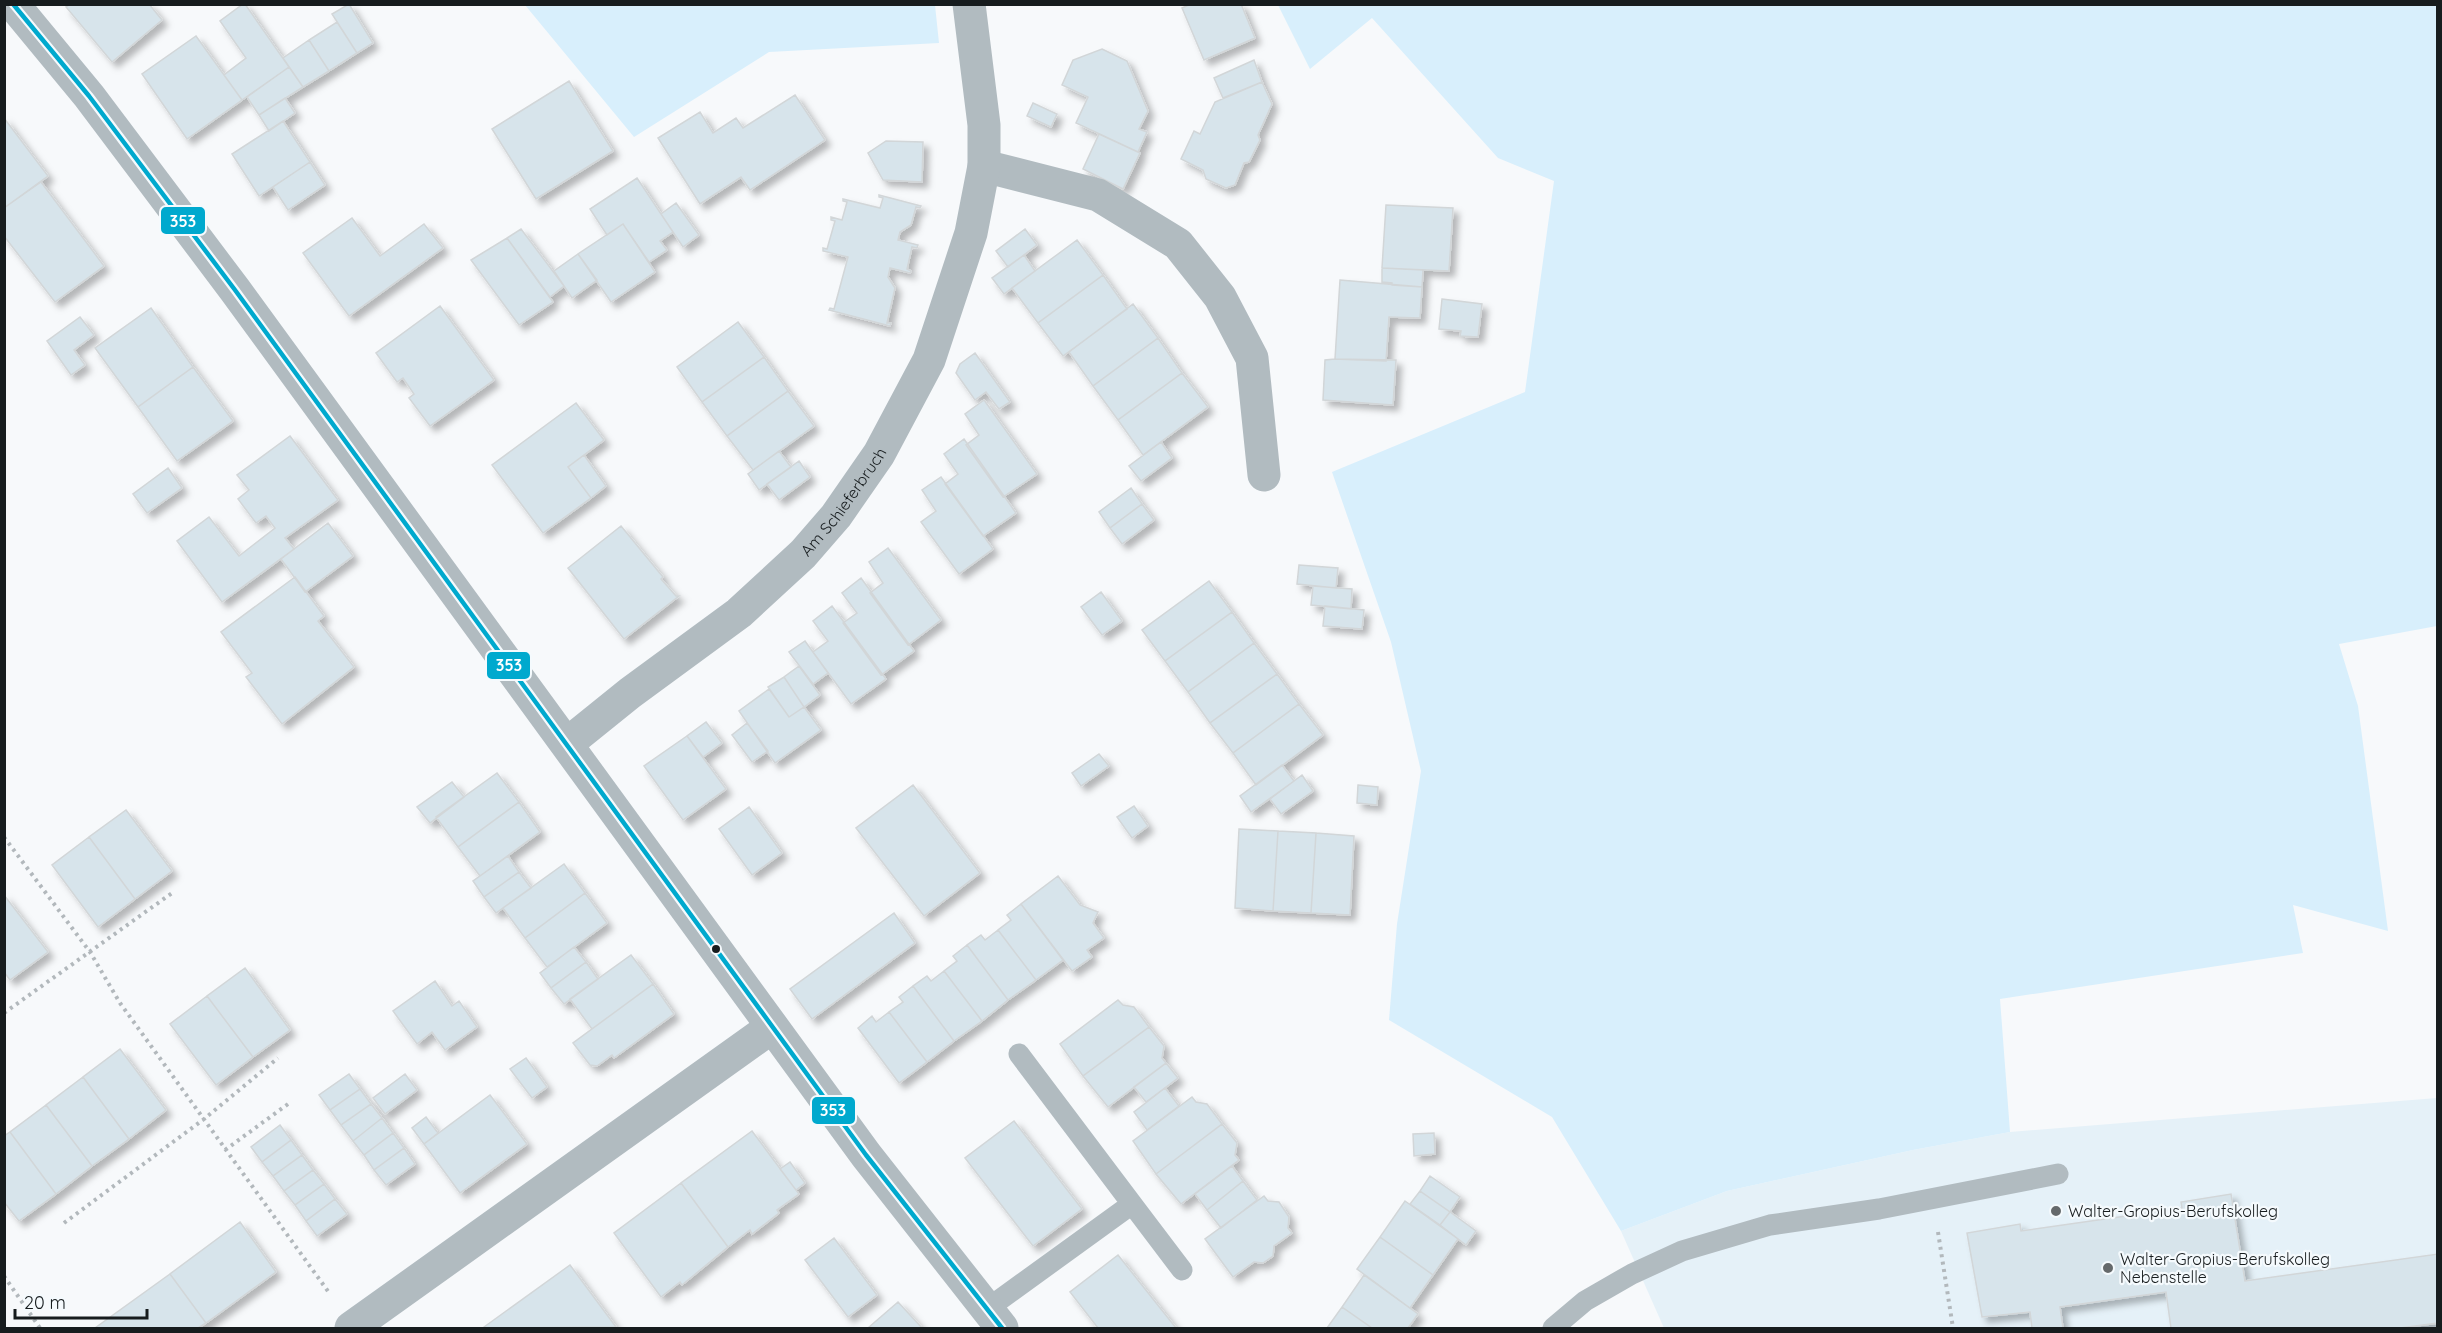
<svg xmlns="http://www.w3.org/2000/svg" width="2442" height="1333" font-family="Quicksand,sans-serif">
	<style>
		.built { fill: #e5f1f8 }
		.green { fill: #d8effc }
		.building { fill: #d7e4eb; stroke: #d2d6d8; stroke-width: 1.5; filter: url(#shadow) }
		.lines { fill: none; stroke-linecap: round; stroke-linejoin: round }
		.path { stroke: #b2b8bc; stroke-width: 4; stroke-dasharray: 3 4.5; stroke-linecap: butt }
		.lane { stroke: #b1bbc0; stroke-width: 21 }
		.street { stroke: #b1bbc0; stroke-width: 33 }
		.bus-1-casing { stroke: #f5fafd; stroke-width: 9 }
		.bus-1 { stroke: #00a9ce; stroke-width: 4.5 }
		.bus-dot { fill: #171c1e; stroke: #f5fafd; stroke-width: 2 }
		.poi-dot { fill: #65696b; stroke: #f5fafd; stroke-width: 2 }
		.labels { text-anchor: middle; stroke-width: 4.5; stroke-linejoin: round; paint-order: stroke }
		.street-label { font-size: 16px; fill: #171c1e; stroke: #f5fafd }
		.poi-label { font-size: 16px; fill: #171c1e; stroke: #f5fafd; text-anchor: start }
		.line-badge { stroke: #f5fafd; stroke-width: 2 }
		.badge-label { font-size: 16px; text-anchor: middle; font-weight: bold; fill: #fff }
	</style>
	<defs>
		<filter id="shadow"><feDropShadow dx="5.5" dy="5.5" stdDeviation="3" flood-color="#0004"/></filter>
	</defs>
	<rect width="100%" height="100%" fill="#f7f9fb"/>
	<path class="built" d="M2437,1098V1328H1664L1621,1231L1727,1191L1913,1150L2010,1132Z"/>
	<path class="green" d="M525,5H935L939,43L769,52L634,137Z
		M1278,5H2437V626L2339,644L2358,706L2388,931L2293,905L2303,953L2000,999L2010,1132L1913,1150L1727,1191L1621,1231L1552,1117L1389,1020L1397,924L1421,771L1391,642L1332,472L1525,392L1554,181L1498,158L1372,18L1310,69Z"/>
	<path class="building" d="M70,4H149L162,20L112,62L66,7Z
		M243,4H245L289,67L242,100L224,75L246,58L220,21Z
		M349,4L373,43L357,53L332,14Z
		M1191,4H1241L1255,38L1204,60L1182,8Z
		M337,22L357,53L329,71L309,40Z
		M196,36L242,100L187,139L142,74Z
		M309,40L329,71L303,87L283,58Z
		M1102,49L1127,61L1148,111L1139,129L1147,132L1138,152L1076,123L1088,97L1062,85L1073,60Z
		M1254,60L1262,82L1223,98L1214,78Z
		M289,67L303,87L259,115L247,97Z
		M569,81L613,151L536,199L492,129Z
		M1262,82L1272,104L1258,135L1260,140L1249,162L1244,163L1235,185L1226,188L1206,179L1203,170L1181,159L1194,131L1200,134L1215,102Z
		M795,95L825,140L750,190L741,177L700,204L658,138L700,112L713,133L736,118L743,128Z
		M285,98L295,113L269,131L259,115Z
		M1033,103L1057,114L1051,127L1027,116Z
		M4,118L48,176L4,208Z
		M283,121L310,162L259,196L232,154Z
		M1099,134L1140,153L1123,189L1083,169Z
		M886,141L923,142L922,182L883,180L868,153Z
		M310,162L325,185L288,210L273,187Z
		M637,178L673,232L660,241L667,250L649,262L623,224L607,235L590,209Z
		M41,182L104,266L55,302L4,236V208Z
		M879,195L921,206L920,208L916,207L911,225L900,232L898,240L918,245L917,248L912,247L907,269L911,271L910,273L890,268L888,277L895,288L887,323H891L890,326L829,310L830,308L834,309L848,257L823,251V248L827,249L835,221L831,220V217L842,220L847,202L843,201V199L880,208L883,198L879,197Z
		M676,203L699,235L683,247L661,214Z
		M1386,205L1453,208L1449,271L1382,268Z
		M352,218L380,256L424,224L443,248L349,316L303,253Z
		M623,224L655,272L611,302L578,254Z
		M521,229L564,286L550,297L507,238Z
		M1025,229L1037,245L1008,267L996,251Z
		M507,238L553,302L519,325L471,260Z
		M1077,240L1103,275L1038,323L1012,288Z
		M578,254L597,280L572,298L554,271Z
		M1024,255L1035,271L1004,294L992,278Z
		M1382,268L1423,270L1422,287L1392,285V283L1382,282Z
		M1103,275L1127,309L1063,356L1038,323Z
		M1340,280L1422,287L1420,318L1389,317L1386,361L1335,359Z
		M1442,299L1482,304L1478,337L1460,336L1461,331L1439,329Z
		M1133,304L1158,338L1093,386L1069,352Z
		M440,306L494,380L430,426L409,398L414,394L403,378L397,382L376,353Z
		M151,308L193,367L138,407L95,348Z
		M80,317L94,335L74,350L85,365L71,375L47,341Z
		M738,322L764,357L702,402L677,367Z
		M1158,338L1182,373L1118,420L1093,386Z
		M975,353L1010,402L999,409L986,392L975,400L956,373L960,364Z
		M764,357L788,391L727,436L702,402Z
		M1335,359L1396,360L1393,405L1323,400L1325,360Z
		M193,367L233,421L177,461L138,407Z
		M1182,373L1208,407L1143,455L1118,420Z
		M788,391L814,426L753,470L727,436Z
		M984,400L1037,474L1003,497L966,445L979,435L965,414Z
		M576,403L604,440L568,467L591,498L543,533L492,465Z
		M290,436L338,500L285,538L294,549L222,602L177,541L209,517L239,556L275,528L266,516L256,523L238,499L249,490L237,475Z
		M964,439L1016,513L983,536L945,484L958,474L944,454Z
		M1161,442L1172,458L1141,481L1129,466Z
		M779,451L791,467L759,490L748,474Z
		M584,455L606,486L591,498L568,467Z
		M799,461L810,477L779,500L767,484Z
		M168,468L182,488L147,513L133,494Z
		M941,477L993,549L959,574L921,522L936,511L922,490Z
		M1131,488L1142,504L1110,528L1099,512Z
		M1142,504L1154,520L1122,544L1110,528Z
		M328,523L353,556L305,592L281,559Z
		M621,526L663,577L661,579L676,596H679L624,639L568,568Z
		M888,548L941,620L908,645L870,593L883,583L869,562Z
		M1299,565L1338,568L1336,588L1297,584Z
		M295,577L324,616L318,621L354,667L282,724L246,677L252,673L221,632Z
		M861,578L914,651L881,675L843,623L857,613L842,593Z
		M1209,581L1232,612L1165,661L1142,630Z
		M1313,586L1352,589L1351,609L1311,605Z
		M1101,592L1122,621L1102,635L1081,607Z
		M832,606L886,679L851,704L813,652L828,641L813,621Z
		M1325,606L1364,610L1362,629L1323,626Z
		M1232,612L1254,643L1188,692L1165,661Z
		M805,641L828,673L813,684L789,652Z
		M1254,643L1277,674L1210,723L1188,692Z
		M799,666L820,695L804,707L784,677Z
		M1277,674L1299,704L1233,753L1210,723Z
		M784,677L804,707L789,717L768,687Z
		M769,689L789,717L804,707L821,730L775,763L739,711Z
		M1299,704L1323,735L1256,785L1233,753Z
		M706,722L722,743L703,757L687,736Z
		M747,723L768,751L752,762L732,735Z
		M687,736L726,789L683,820L644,766Z
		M1099,754L1109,766L1081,786L1072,773Z
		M1282,765L1294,781L1251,812L1240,796Z
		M497,773L519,802L458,847L436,817Z
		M1302,775L1313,791L1281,814L1270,799Z
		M452,782L464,797L430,823L417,807Z
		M913,785L980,873L924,916L856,828Z
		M1358,785L1378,787L1377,805L1357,803Z
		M519,802L540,832L480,876L458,847Z
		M1134,806L1148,826L1132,838L1117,817Z
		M749,807L782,853L752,875L719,829Z
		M126,810L172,871L135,899L89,837Z
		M1239,829L1278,831L1273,911L1235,908Z
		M1278,831L1316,833L1311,913L1273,911Z
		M1316,833L1354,836L1350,915L1311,913Z
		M89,837L135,899L98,927L52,865Z
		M508,856L519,872L484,897L473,881Z
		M564,864L585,893L525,938L503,908Z
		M519,872L531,888L496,913L484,897Z
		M1058,876L1080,905L1098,912L1093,923L1104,938L1087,950L1092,957L1072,971L1021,904Z
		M585,893L607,923L547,967L525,938Z
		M4,895L48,952L10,980L4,972Z
		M1021,904L1063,960L1036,980L998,930L1011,920L1007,915Z
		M894,913L915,943L812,1019L790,989Z
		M998,930L1036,980L1008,1000L967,945L981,935L985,940Z
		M967,945L1008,1000L982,1021L944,971L957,961L953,956Z
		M574,947L586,962L551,988L540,973Z
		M631,955L653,984L592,1029L570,999Z
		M586,962L598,979L564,1004L551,988Z
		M245,968L290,1030L253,1057L207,996Z
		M944,971L982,1021L954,1041L913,986L927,976L931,981Z
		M435,981L452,1006L459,1001L477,1027L445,1050L432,1032L417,1044L393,1011Z
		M653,984L674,1014L614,1058L612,1055L597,1066L590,1065L573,1043Z
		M913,986L954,1041L927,1062L889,1012L903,1002L899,997Z
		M207,996L253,1057L216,1085L170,1024Z
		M1118,1000L1123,1005L1134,1007L1149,1027L1083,1076L1060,1044Z
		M889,1012L927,1062L899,1083L858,1028L872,1016L876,1022Z
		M1149,1027L1164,1046L1162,1058L1166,1063L1108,1107L1083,1076Z
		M120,1049L166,1110L129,1139L83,1077Z
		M526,1058L547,1087L532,1098L510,1069Z
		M1166,1063L1178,1078L1146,1102L1134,1087Z
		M349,1074L360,1089L330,1110L319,1095Z
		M405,1074L417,1090L385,1114L373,1098Z
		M83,1077L129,1139L92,1166L46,1105Z
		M1165,1088L1179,1106L1147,1130L1134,1112Z
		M360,1089L371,1104L341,1125L330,1110Z
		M490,1095L527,1144L460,1193L424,1144Z
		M1192,1097L1196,1102L1207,1104L1222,1124L1156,1174L1133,1141Z
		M371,1104L382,1118L353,1141L341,1125Z
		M46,1105L92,1166L56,1194L10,1132Z
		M426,1117L438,1133L424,1144L412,1128Z
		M382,1118L393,1133L364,1155L353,1141Z
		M1014,1121L1082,1209L1033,1246L965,1158Z
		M1222,1124L1237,1143L1235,1155L1239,1160L1181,1204L1156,1174Z
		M280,1125L291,1140L262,1162L251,1147Z
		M752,1131L799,1194L777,1210L779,1213L752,1234L750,1230L728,1247L681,1183Z
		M10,1132L56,1194L19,1221L4,1202V1136Z
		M393,1133L404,1148L374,1170L364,1155Z
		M1434,1133L1435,1154L1414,1156L1413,1134Z
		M291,1140L302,1155L273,1176L262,1162Z
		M404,1148L415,1164L386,1185L374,1170Z
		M302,1155L313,1170L284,1191L273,1176Z
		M790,1162L805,1183L796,1190L780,1169Z
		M1232,1166L1243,1181L1207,1210L1195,1194Z
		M313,1170L324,1184L295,1205L284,1191Z
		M1430,1176L1460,1197L1450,1212L1420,1191Z
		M1243,1181L1257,1200L1221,1228L1207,1210Z
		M681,1183L728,1247L682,1285L680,1282L661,1297L614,1233Z
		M324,1184L335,1199L306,1221L295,1205Z
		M1420,1191L1450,1212L1440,1225L1410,1204Z
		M2231,1194L2245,1281L2438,1254V1323L2400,1328H2171L2166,1292L2060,1307L2063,1328H2032L2030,1312L1982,1317L1967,1233L2020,1224L2021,1231L2182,1208L2181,1202Z
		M1264,1196L1268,1201L1279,1202L1289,1217L1288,1228L1292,1233L1274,1246L1273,1256L1263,1263L1254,1262L1233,1277L1205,1239Z
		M335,1199L347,1214L317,1236L306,1221Z
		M1405,1201L1458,1239L1433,1275L1380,1237Z
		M1450,1212L1476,1231L1466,1245L1440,1225Z
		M240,1222L276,1272L206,1323L170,1274Z
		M1380,1237L1433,1275L1410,1308L1357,1269Z
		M834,1238L877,1295L848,1317L805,1260Z
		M1118,1255L1176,1328H1098L1070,1292Z
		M570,1265L616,1327L485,1328L484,1327Z
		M170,1274L206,1323L198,1328H95Z
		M1364,1275L1418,1314L1408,1328H1372L1342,1307Z
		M898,1302L922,1328H868Z
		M1342,1307L1372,1328H1327Z"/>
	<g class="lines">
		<path class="path" d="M4,837L90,952L120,1003L330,1294
			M4,1013L172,893
			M225,1150L288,1104
			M64,1223L204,1119L278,1058
			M1938,1232L1953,1328
			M4,1276L40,1328"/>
		<path class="lane" d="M1132,1204L1182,1270
			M987,1309L1132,1204L1019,1054
			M1553,1328L1585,1301L1632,1274L1682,1251L1770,1225L1879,1209L2058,1174"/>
		<g class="street">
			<path d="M13,4L89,96L235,290L866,1155L1002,1328"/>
			<path d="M984,166L1098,195L1178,244L1220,297L1252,358L1264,475"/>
			<path id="s1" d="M568,743L630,693L739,613L803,554L836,516L879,454L929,360L971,233L984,166V125L969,4"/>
			<path d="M351,1328L772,1027"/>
		</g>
		<g class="bus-1-casing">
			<path id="bus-1" d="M13,4L89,96L235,290L866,1155L1002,1328"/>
		</g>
		<use href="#bus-1" class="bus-1"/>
	</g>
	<circle class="bus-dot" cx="716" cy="949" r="5"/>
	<g class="poi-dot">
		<circle cx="2056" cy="1211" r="6"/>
		<circle cx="2108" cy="1268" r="6"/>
	</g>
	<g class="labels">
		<g class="street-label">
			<text dy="6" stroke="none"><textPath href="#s1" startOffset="368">Am Schieferbruch</textPath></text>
		</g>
		<g class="poi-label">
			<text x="2068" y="1217">Walter-Gropius-Berufskolleg</text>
			<text x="2120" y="1265">Walter-Gropius-Berufskolleg<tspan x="2120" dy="18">Nebenstelle</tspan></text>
		</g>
	</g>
	<g class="line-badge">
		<rect x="160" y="206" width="46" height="29" rx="6" fill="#00a9ce"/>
		<rect x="486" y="651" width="45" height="29" rx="6" fill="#00a9ce"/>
		<rect x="811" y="1096" width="45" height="29" rx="6" fill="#00a9ce"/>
	</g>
	<g class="badge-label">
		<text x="183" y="227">353</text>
		<text x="509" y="671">353</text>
		<text x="833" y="1116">353</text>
	</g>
	<rect width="2442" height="1333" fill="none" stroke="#171c1e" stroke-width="12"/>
	<path d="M15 1309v9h132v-9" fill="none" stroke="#171c1e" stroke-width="3"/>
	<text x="24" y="1309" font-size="18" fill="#171c1e" stroke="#f5fafd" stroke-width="4.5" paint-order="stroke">20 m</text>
</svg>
